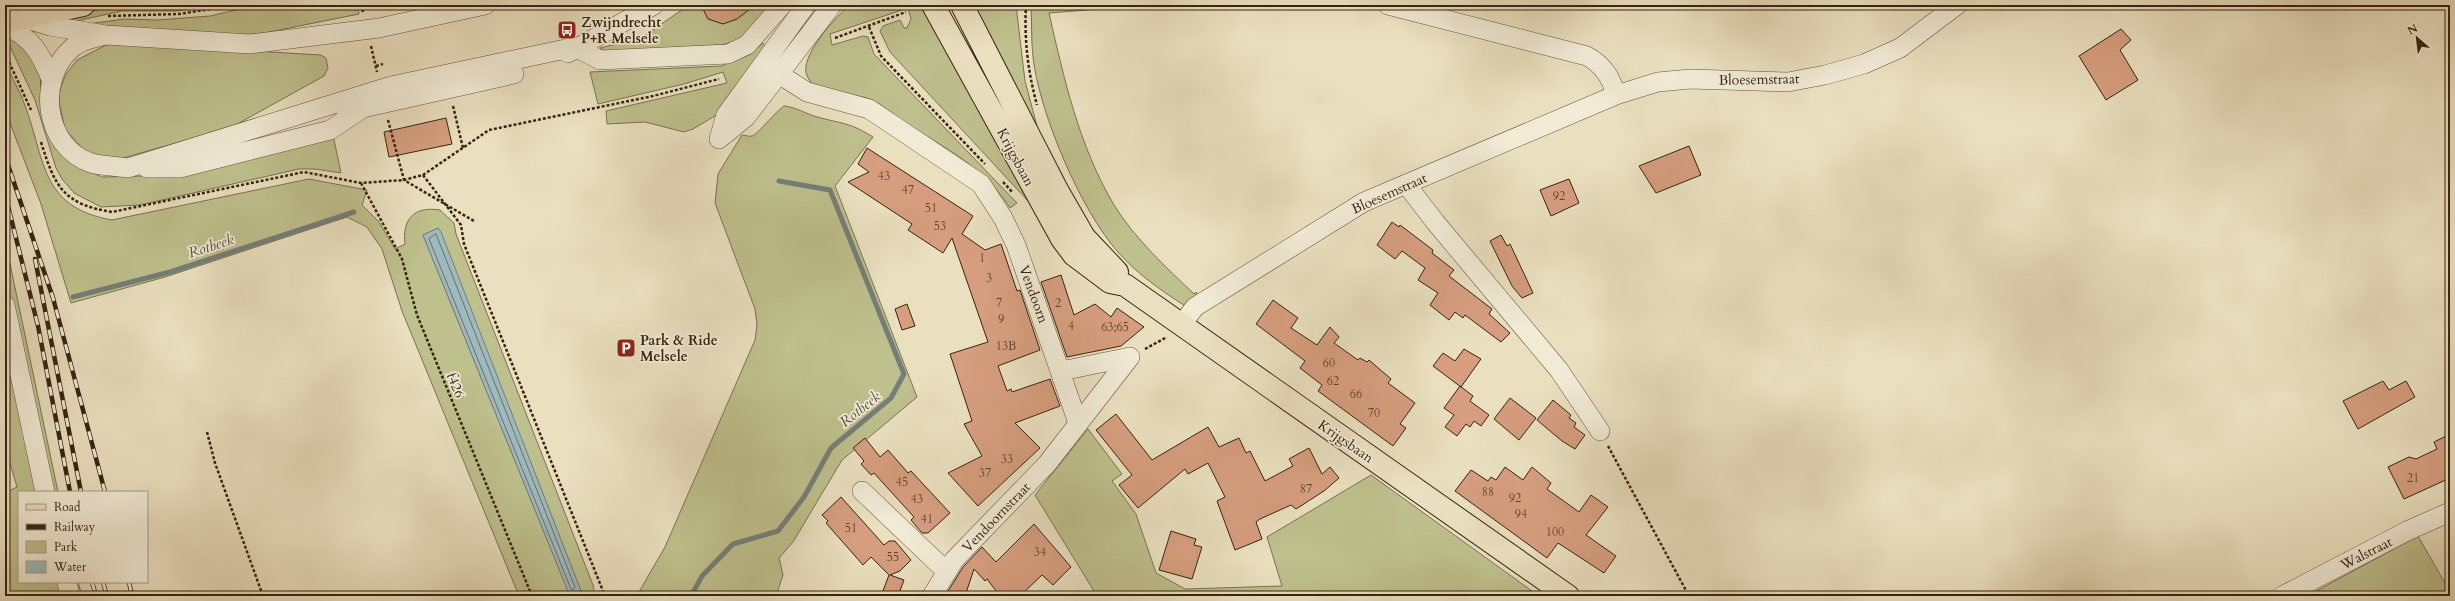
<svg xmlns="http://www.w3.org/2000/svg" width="2455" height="601" font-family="Cardo,serif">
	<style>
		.green { fill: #bec08d; stroke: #7a724e; fill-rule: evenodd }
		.water { fill: #9ebabe; stroke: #757e78 }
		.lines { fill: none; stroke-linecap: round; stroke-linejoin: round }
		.shore { stroke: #6a6e66; stroke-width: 1 }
		.stream { stroke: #757e78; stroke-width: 5 }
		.building { fill: #d69e7f; stroke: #37230f }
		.minor-casing { stroke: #64523b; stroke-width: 20 }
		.major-casing { stroke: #37230f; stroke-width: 24 }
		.path { stroke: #37230f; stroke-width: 2.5; stroke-dasharray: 3 2; stroke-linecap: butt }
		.minor { stroke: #f1ebd6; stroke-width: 19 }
		.major { stroke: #eae0c0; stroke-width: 22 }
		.rail-casing { stroke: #37230f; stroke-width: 4.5 }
		.rail { stroke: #f1ebd6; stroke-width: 3; stroke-dasharray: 9; stroke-linecap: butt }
		.labels { text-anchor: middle; stroke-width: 3.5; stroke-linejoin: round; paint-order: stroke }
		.number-label { font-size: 12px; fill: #5f422b }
		.poi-label { font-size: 14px; font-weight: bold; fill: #37230f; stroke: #f1ebd6; text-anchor: start }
		.street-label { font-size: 14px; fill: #37230f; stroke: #f1ebd6 }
		.water-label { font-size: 15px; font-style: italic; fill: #565044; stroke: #f1ebd6 }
	</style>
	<rect width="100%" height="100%" fill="#eae0c0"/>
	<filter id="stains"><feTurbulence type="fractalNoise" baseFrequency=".005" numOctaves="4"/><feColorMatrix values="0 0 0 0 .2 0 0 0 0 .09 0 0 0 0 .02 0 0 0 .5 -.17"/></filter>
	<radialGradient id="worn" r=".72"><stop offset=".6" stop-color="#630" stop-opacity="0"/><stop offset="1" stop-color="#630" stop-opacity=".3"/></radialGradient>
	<path class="green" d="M119,5H223L176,11H122L76,21H51Z
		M257,5H357L359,14L264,33L232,36L87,24L124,19L158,20L210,16Z
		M689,5H776L744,39L721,45L605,51L600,48L641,38Z
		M850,5H918L933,23L1032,199L1028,201L890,52L880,31L883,26L900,20L904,28H907L911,19L908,8L830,34L832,45L863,36L868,37L874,54L1017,203L1010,208C983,166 946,149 906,123C895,116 882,104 870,99C851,92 818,99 807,76C798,58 836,16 850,5Z
		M970,5H1016L1025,81L1037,126L1051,158Z
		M1031,5H1150L1049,13C1064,79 1079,146 1114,205C1135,239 1166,267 1194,294L1196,292L1198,298L1187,307C1163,292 1137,274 1118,252C1081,211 1039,112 1033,57C1031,40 1032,22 1031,5Z
		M13,39L40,65L41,99L72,163L102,177L143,176L333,135L341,173L315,169H299L140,205L101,207L74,193L62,179L56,168L35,100L7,40Z
		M120,43L321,55L326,58L328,68L324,76L232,127L123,158L97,157L83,149L65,129L59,102L60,89L66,74L77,60L106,45Z
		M763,43L767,49L725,110L693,129L684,132L645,122L607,124L606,111L727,83L723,72L684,84L598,104L590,72L721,66L749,55Z
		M5,62C11,76 19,89 24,103C46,160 39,207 112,220L309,179L367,190L362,205L379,222L395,249L405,244C402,219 414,206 440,210L454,223L456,234L593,585L595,596H519L402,311L382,249L367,227L347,217L165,277L71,303L41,204L5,110ZM438,228L581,591L570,596L423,235Z
		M784,106C796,107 806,114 817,117C843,124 849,122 873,137L835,186L917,397L842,460L793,542L779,558L783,575L776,596H633L639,592L665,547L755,340L757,325L755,309L715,203L718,174L742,135C745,135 749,137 752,136C756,136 776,111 784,106Z
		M5,240L58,492H19V582H78L82,596H5V493L17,487L5,446Z
		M1088,429L1122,474L1112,481L1136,514L1156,573L1185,589L1282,586L1267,537L1371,475L1539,596H1097L1035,495Z
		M2418,536L2450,592V596H2307Z"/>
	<path class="water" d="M438,228L441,232L581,591L570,596L423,235Z"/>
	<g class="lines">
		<path class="shore" d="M436,234L575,587L573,590L571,589L429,239Z"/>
		<path class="stream" d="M73,297L170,272L354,212
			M691,596L702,576L733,544L778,531L804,497L831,448L891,398L904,374L830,190L779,181"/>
	</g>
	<path class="building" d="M701,5H755L737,19L723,24L708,19Z
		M2121,29L2131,40L2120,50L2138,80L2106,100L2079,56Z
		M446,118L452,144L389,157L384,132Z
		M1689,146L1701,175L1656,193L1639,166Z
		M867,148L973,216L962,234L985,250L1001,244L1017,291L1020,290L1040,350L998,366L1007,391L1011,389L1012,392L1050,379L1060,406L1015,423L1040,448L978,506L948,473L982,456L964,424L972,421L950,354L988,342L952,238L943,253L908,230L912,224L848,182L869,172L858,164Z
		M1569,179L1579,203L1551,216L1540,190Z
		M1392,222L1399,227L1400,225L1433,250L1432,253L1454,270L1449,276L1492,309L1489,314L1510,333L1501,342L1465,315L1463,318L1455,312L1449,320L1430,305L1438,293L1418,280L1425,268L1402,251L1395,259L1377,245Z
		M1501,235L1507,246L1510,244L1533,293L1522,298L1512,286L1490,241Z
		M1061,275L1074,315L1095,304L1111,317L1117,308L1144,327L1121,346L1067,357L1041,282Z
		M1273,300L1298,318L1291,328L1317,345L1330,327L1339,337L1334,343L1358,360L1360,358L1367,362L1369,360L1391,379L1388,383L1415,403L1400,424L1406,428L1393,446L1318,391L1322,385L1300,368L1305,361L1256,324Z
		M907,304L915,326L902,330L895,309Z
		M1464,349L1481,359L1461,387L1433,366L1443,353L1455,361Z
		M2383,381L2389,390L2406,381L2415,397L2358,429L2343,401Z
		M1460,386L1473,396L1470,401L1489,415L1481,426L1474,421L1470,427L1466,424L1457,436L1445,427L1454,415L1444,408Z
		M1510,398L1536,418L1519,440L1494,419Z
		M1553,400L1571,415L1569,418L1576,423L1574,427L1585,435L1575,449L1562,441L1537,420Z
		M1116,414L1152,460L1208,427L1219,447L1239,438L1246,453L1250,451L1265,481L1293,466L1289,459L1309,448L1322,474L1330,467L1339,478L1324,491L1296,509L1291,505L1260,519L1256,522L1262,539L1235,550L1217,501L1225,497L1208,463L1188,474L1185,469L1138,508L1119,485L1132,475L1096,430Z
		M2450,434V478L2404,499L2388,467L2409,457L2416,459L2437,449L2434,442Z
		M865,438L880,457L888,450L908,473L911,471L950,513L928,533H922L911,520L914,517L874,473L871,475L861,464L864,461L853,448Z
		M1505,467L1523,480L1532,467L1551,483L1547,489L1579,512L1591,495L1608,507L1586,535L1616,556L1604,573L1558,543L1547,558L1455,491L1471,470L1488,481L1491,477L1496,480Z
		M841,497L884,545L889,541H895L911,560L900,571L890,575L904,580L898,596H881L889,575L871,557L863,565L826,523L828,521L822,515Z
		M1034,524L1071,567L1053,585L1042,575L1020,596H1000L987,579L985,581L974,569L965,596H945L963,567L982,547L996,562Z
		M1171,531L1196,539L1194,545L1202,547L1192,579L1159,570Z"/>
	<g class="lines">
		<g class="minor-casing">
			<path id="minor" d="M1388,5L1587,56C1603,65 1611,77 1616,95
				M20,17L50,26L106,35L250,44L379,28L485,5
				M5,26C31,36 41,54 51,79
				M106,35C94,38 81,40 72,48C36,79 44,147 91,163C102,166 116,166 128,168L391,86L575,47L600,60L728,54L747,45L782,5
				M568,53L654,5
				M763,64L807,92L869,109L981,184L1003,218L1016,245L1078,423
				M345,108H363L514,74
				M719,139L746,117L832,5
				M719,139L726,115L806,5
				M147,168H180L330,130L363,108
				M1406,184L1436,223L1559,370L1600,431
				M5,305L45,492
				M1181,325L1195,307L1364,202L1616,95L1658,82L1690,79L1788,82L1825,75L1864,64L1900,48L1957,5
				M1061,371L1130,357
				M862,491L947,572
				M67,582L70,596
				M932,596L954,560L1047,464L1130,357
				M2282,596L2407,531L2450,512"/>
		</g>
		<g class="major-casing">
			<path id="major" d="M5,5H7
				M933,5L1062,239L1074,255L1110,282L1125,285L1568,596
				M962,5L1057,190L1084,237L1117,272
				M5,22L83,5"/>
		</g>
		<path class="path" d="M361,5L363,12
			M1026,5C1024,40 1028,72 1037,105
			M363,8L368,7
			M108,16L179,14L236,5
			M869,27L881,56L985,164
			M835,38L906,12
			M371,46L377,72
			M5,53L31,110
			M376,66L383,64
			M453,106L463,148
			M388,120L404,180L474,221
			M41,142C55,187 63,204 112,212L304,172L361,183L404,180L423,175L489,130L653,96L719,79
			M423,175L461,225L464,244L605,596
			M1003,182L1013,193
			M361,183L402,259L417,315L532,596
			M1145,349L1167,337
			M207,432L215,463L263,596
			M1608,446L1689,596"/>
		<use href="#minor" class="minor"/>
		<use href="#major" class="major"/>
		<g class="rail-casing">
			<path id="rail" d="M5,156L53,298L105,492
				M5,194L38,326L70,492
				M35,259L81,492
				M92,582L96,596
				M103,582L107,596
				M129,582L132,596"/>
		</g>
		<use href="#rail" class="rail"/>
	</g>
	<defs>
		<g id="bus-square" transform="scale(1)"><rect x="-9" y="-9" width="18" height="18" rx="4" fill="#8f2418" stroke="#f1ebd6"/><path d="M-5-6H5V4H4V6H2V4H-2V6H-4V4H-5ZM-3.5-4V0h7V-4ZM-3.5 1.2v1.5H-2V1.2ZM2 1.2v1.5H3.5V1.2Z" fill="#fff"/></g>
		<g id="parking-square" transform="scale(1)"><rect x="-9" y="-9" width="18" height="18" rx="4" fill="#8f2418" stroke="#f1ebd6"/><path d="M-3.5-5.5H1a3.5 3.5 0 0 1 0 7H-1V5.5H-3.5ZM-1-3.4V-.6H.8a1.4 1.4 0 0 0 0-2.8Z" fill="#fff"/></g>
	</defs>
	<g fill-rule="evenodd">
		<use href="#bus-square" x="567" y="30"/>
		<use href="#parking-square" x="626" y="348"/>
	</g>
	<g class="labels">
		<g class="number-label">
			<text x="884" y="180">43</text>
			<text x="908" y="194">47</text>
			<text x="1559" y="200">92</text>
			<text x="931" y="212">51</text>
			<text x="940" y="230">53</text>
			<text x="982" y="262">1</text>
			<text x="989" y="282">3</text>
			<text x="999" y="307">7</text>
			<text x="1058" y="307">2</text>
			<text x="1001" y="323">9</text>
			<text x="1071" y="330">4</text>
			<text x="1115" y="331">63;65</text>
			<text x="1006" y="350">13B</text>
			<text x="1329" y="367">60</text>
			<text x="1333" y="385">62</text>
			<text x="1356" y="398">66</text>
			<text x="1374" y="417">70</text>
			<text x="1007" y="463">33</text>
			<text x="985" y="477">37</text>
			<text x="2413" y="482">21</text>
			<text x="902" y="486">45</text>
			<text x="1306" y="493">87</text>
			<text x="1488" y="496">88</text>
			<text x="1515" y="502">92</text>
			<text x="917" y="503">43</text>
			<text x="1521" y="518">94</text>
			<text x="927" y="523">41</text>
			<text x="851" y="532">51</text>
			<text x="1555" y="536">100</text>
			<text x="1040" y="556">34</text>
			<text x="893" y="561">55</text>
		</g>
		<g class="poi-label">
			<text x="581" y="27">Zwijndrecht<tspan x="581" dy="16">P+R Melsele</tspan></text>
			<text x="640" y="345">Park &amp; Ride<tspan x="640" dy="16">Melsele</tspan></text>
		</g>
		<g class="street-label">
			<text transform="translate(1759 79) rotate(-1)" y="5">Bloesemstraat</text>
			<text transform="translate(1016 157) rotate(62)" y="5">Krijgsbaan</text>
			<text transform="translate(1389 193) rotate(-24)" y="5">Bloesemstraat</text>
			<text transform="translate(1034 294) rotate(70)" y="5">Vendoorn</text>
			<text transform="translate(456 385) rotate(68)" y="5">f426</text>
			<text transform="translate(1346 441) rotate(35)" y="5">Krijgsbaan</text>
			<text transform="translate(996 517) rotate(-46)" y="5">Vendoornstraat</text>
			<text transform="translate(2366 553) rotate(-27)" y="5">Walstraat</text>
		</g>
		<g class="water-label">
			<text transform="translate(211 246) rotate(-18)" y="5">Rotbeek</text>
			<text transform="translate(860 409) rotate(-39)" y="5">Rotbeek</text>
		</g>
	</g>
	<rect width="2455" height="601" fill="none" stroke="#eae0c0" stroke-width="20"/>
	<rect x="6" y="6" width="2443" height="589" fill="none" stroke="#37230f" stroke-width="2"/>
	<rect x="10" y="10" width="2435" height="581" fill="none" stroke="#37230f"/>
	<rect x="18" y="491" width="130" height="92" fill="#f1ebd6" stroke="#a79b86"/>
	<rect x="26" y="504" width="20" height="6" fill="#eae0c0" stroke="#a79b86"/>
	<text x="54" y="511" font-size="12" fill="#37230f">Road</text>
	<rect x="26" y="524" width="20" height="6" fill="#37230f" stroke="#a79b86"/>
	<text x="54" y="531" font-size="12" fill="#37230f">Railway</text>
	<rect x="26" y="541" width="20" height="12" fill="#bec08d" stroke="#a79b86"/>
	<text x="54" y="551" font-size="12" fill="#37230f">Park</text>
	<rect x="26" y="561" width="20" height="12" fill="#9ebabe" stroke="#a79b86"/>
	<text x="54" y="571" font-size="12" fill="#37230f">Water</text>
	<g transform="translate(2417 38) rotate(332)" stroke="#f1ebd6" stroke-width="3" paint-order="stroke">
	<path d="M0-3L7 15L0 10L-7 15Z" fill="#37230f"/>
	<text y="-6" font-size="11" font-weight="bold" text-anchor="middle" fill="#37230f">N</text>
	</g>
	<rect width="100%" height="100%" filter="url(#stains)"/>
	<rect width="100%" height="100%" fill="url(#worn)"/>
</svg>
